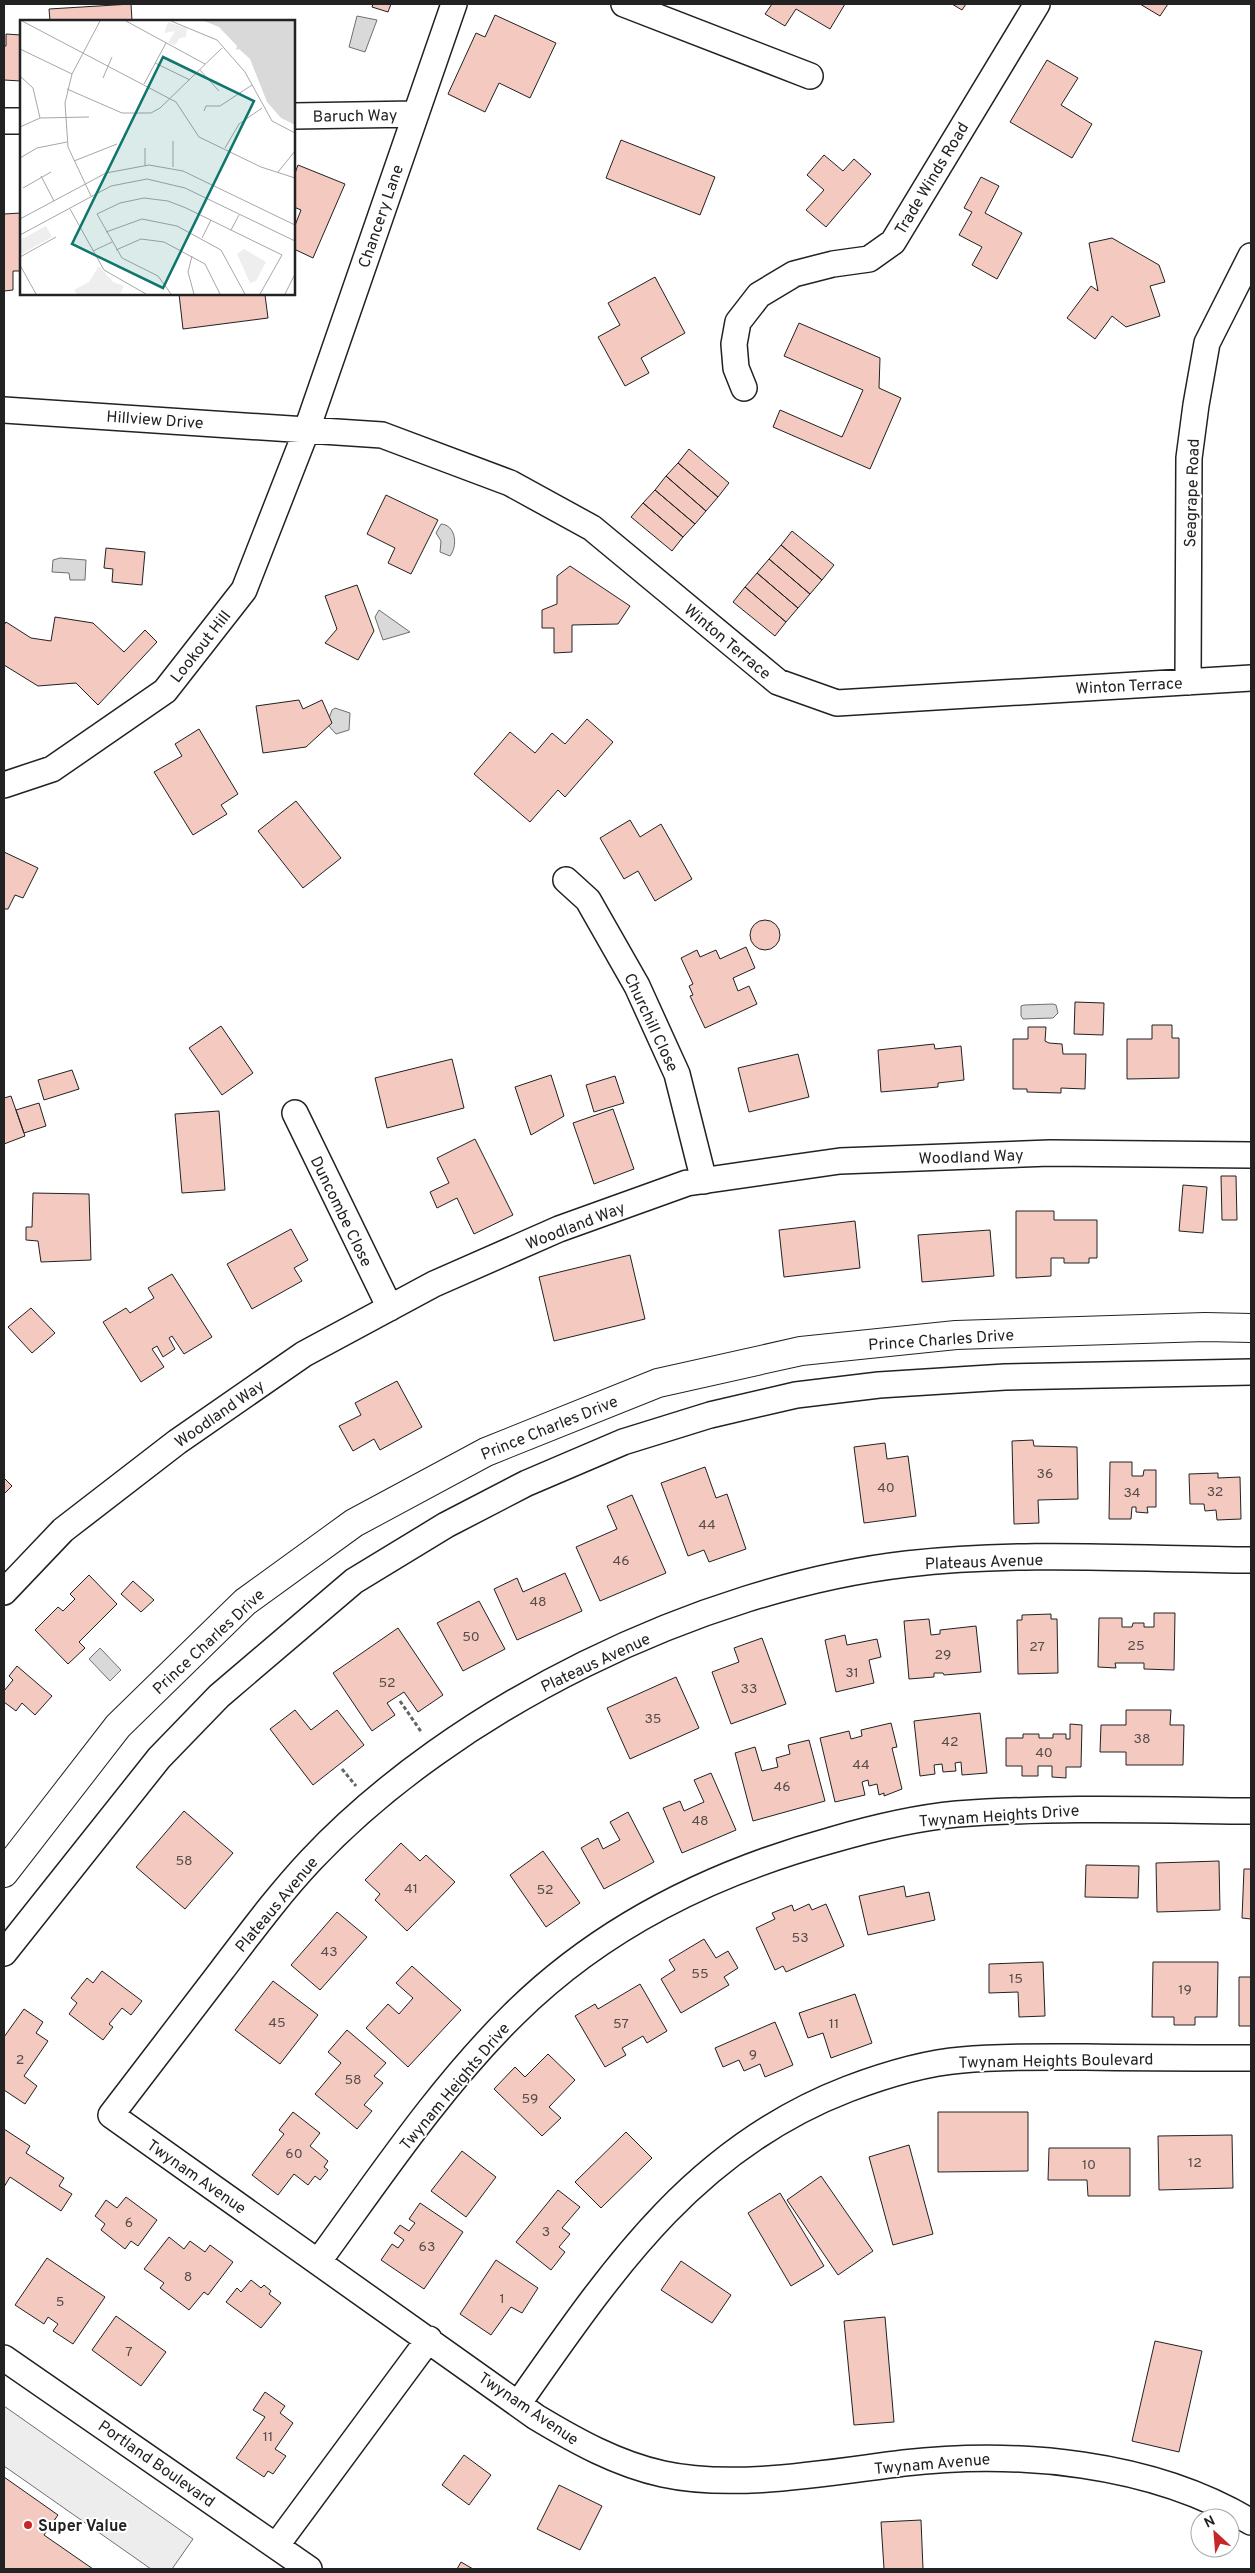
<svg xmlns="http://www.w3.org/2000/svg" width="1255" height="2573" font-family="Overpass,sans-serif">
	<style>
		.parking { fill: #ededed; stroke: #6f6f6f }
		.water { fill: #d9d9d9; stroke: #6f6f6f }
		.building { fill: #f3c9c0; stroke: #222 }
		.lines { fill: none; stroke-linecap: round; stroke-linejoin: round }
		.minor-casing { stroke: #222; stroke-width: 28 }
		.highway-casing { stroke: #222; stroke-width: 30 }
		.path { stroke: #646464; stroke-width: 3; stroke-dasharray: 4 2.5; stroke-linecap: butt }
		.minor { stroke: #fff; stroke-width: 25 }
		.highway { stroke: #fff; stroke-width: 28 }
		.poi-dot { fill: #c62828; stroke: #fff; stroke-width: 2 }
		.labels { text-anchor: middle; stroke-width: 4; stroke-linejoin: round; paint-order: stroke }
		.number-label { font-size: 14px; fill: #564c4a }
		.street-label { font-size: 16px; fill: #222; stroke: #fff }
		.poi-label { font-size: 16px; font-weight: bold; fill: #222; stroke: #fff; text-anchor: start }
		.inset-road { fill: none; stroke: #a7a7a7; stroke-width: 1 }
		.view { fill: #0f766e; fill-opacity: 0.15; stroke: #0f766e; stroke-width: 2.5 }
		.inset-edge { fill: none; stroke: #222; stroke-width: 2.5 }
	</style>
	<rect width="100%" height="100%" fill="#fff"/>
	<path class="parking" d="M4,2406L193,2539L172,2569H151L4,2466Z"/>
	<path class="water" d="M357,16L377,20L365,52L349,47Z
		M441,524C456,525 458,546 450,556L440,552L441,541L436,533Z
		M60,558L86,560L85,580H70L69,573L52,572L53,560Z
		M379,610L410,632L383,640L375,617Z
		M335,708L350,713L349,730L336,734L327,724L332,710Z
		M1053,1004L1056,1005L1058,1013L1053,1018L1023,1019L1021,1016V1006L1024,1005Z
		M100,1648L121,1670L110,1681L89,1659Z"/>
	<path class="building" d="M131,4L132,21H50L49,9Z
		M373,4H391L388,12L372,7Z
		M772,4H845L830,29L796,9L785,26L765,14Z
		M952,4H966L962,10Z
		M1140,4H1168L1160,16Z
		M495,15L556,43L530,98L499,83L485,112L448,94L476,33L485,37Z
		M6,34L21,35V81L4,80V46H6Z
		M1047,60L1078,78L1061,105L1092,124L1072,158L1010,122Z
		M621,140L715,177L700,215L606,178Z
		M824,155L843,171L854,159L871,174L826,227L806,210L824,190L807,175Z
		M298,165L345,184L313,258L294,249V228L301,210L294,207V176Z
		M981,177L999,186L985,213L1022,233L997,279L972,265L982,247L959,235L972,212L964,208Z
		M21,213V271H13V290L4,291V214Z
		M1112,238L1159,265L1165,282L1150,286L1160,316L1126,327L1112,316L1095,339L1067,318L1091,286L1098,291L1089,243Z
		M655,277L685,333L641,358L649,373L625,386L598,337L620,325L608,303Z
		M179,294H277L265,295L268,318L183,329Z
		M799,323L880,358L879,388L901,398L870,469L773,427L780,410L842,437L863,390L784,356Z
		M689,449L729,483L718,497L678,463Z
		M678,463L718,497L706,511L666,476Z
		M666,476L706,511L695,524L655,490Z
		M655,490L695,524L683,537L643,503Z
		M386,495L438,520L411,574L388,563L395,548L367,534Z
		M643,503L683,537L672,551L631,517Z
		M792,531L834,565L822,580L781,545Z
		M781,545L822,580L810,594L769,559Z
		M106,548L145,552L142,585L112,582L113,569L104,568Z
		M769,559L810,594L798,608L757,573Z
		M570,566L630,606L618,624L572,625V652L554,653V628H542V610L557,604V576Z
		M757,573L798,608L786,622L745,587Z
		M357,585L374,631L358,660L325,643L337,629L325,596Z
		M745,587L786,622L775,636L733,602Z
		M55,617L93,623L124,652L145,630L157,642L98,705L76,683L38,686L4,665V625L6,622L31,638L51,641Z
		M299,700L303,709L322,700L332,723L306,747L263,753L256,706Z
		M587,719L613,742L565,797L558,790L530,822L474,774L510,732L535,753L552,733L565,744Z
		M199,729L238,794L221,805L227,814L193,835L154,772L182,756L175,744Z
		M296,801L341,858L303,888L258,831Z
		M630,820L640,837L661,824L692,879L655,901L638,871L624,879L600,838Z
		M4,852L38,868L23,898L15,895L8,909H4Z
		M750 935a15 15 0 1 1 30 0a15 15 0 1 1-30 0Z
		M746,947L755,968L733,978L738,991L749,986L757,1004L705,1028L690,996L693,995L689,986L693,984L681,958L697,950L700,957L716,950L720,959Z
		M1075,1002L1104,1003L1103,1035L1074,1034Z
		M1152,1025H1172V1038H1179V1078L1127,1079V1039H1152Z
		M221,1026L253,1073L222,1095L189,1048Z
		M1028,1027H1046L1045,1041L1049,1043L1062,1044L1063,1054H1086L1085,1089L1061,1088V1093L1027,1092V1089H1013V1039H1028Z
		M934,1044L935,1049L961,1046L964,1080L938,1083V1087L881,1092L878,1050Z
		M798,1054L809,1097L749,1112L738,1068Z
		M452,1059L464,1108L387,1128L375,1078Z
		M72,1070L79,1089L44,1100L38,1080Z
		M551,1075L564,1116L531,1135L515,1087Z
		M615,1076L624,1103L594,1112L586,1085Z
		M11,1096L25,1136L4,1144V1098Z
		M39,1103L46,1126L24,1133L16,1110Z
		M613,1109L634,1169L594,1184L573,1123Z
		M219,1111L225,1190L182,1193L175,1114Z
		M475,1139L513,1215L474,1234L457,1198L437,1208L430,1192L449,1183L437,1158Z
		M1221,1176H1236L1237,1220H1222Z
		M1183,1185L1207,1187L1203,1233L1179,1231Z
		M33,1193L89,1194L91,1260L41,1262L38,1241L26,1240V1227H32Z
		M1016,1211H1054V1220H1097V1258H1089V1263H1064V1258H1051V1276L1016,1278Z
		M855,1221L860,1268L784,1277L779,1230Z
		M291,1229L308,1260L294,1268L302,1281L252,1309L227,1264Z
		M990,1230L994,1276L922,1282L918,1235Z
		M630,1255L645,1319L554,1341L539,1277Z
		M172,1274L212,1337L184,1354L172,1336L169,1338L175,1349L163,1357L157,1346L152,1349L164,1367L141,1382L103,1322L126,1308L130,1313L154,1298L148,1288Z
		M31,1308L55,1333L32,1353L8,1327Z
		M397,1381L422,1427L380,1450L374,1439L353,1451L339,1426L361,1415L355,1403Z
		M1033,1440L1034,1446L1077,1447L1078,1499L1038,1500L1039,1523L1014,1524L1012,1441Z
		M885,1443L887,1459L908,1456L916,1516L864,1523L854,1447Z
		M1110,1462H1132V1476H1143L1144,1470H1156V1507H1147L1148,1513L1136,1512V1507H1132L1131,1519H1109Z
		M705,1467L716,1498L727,1494L746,1549L709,1562L704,1550L688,1556L661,1483Z
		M1218,1473V1478L1240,1477L1241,1519L1217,1520L1216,1510L1205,1511L1204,1504H1190L1189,1474Z
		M4,1478L12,1486L4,1494Z
		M632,1495L666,1573L600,1601L576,1547L617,1529L607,1506Z
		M565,1573L582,1611L517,1640L494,1589L517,1578L523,1592Z
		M89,1575L117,1604L79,1642L85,1648L68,1664L35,1630L58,1607L63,1611L75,1599L70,1594Z
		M133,1581L154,1600L141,1612L121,1594Z
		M479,1601L505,1649L463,1671L437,1623Z
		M1154,1613H1175L1174,1670L1144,1669V1663H1115L1116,1668L1098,1667L1099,1618H1122V1627H1132L1133,1623H1144V1627H1154Z
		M1051,1614V1619H1057L1058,1673L1018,1674L1017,1620H1022V1615Z
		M929,1619L931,1635L940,1634V1630L976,1626L981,1672L944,1675L943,1673H934V1677L909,1679L904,1621Z
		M398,1628L443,1695L418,1712L404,1692L387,1703L395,1715L372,1731L333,1673Z
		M845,1635L847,1645L877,1639L881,1657L869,1660L874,1683L836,1692L825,1640Z
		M762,1638L786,1704L731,1724L712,1672L739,1662L734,1648Z
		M17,1666L52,1696L35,1715L22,1703L16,1711L4,1702V1691L13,1680L9,1676Z
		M676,1677L699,1728L630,1759L607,1708Z
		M295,1710L311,1730L337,1710L364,1745L313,1785L270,1729Z
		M1126,1710H1171L1170,1725H1184L1183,1765H1126V1752H1100L1101,1725H1126Z
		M980,1713L987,1773L962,1775L961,1762L955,1763L956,1771L943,1772L942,1764L934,1765L935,1774L920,1776L914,1721Z
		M891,1723L897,1747L892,1748L902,1789L884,1796V1793L879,1795L877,1784L869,1786L868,1780L862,1782L865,1795L835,1802L820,1738L849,1731L851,1739L862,1736L861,1730Z
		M1070,1724L1082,1725L1081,1767H1066V1778L1052,1777V1766H1038V1776H1022V1766H1006V1738H1023V1734H1039V1738H1053V1734H1066V1739H1070Z
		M809,1740L825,1801L753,1821L735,1753L755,1747L762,1771L778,1767L776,1758L790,1754L788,1745Z
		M711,1773L736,1830L682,1853L663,1808L680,1801L684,1811L704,1802L694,1780Z
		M184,1811L233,1853L185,1909L136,1867Z
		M628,1812L654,1862L604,1889L581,1848L598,1838L603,1849L620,1840L610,1822Z
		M401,1843L420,1861L426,1855L455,1882L407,1931L375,1900L380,1894L365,1880Z
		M543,1851L580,1903L546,1927L510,1875Z
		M1219,1861L1220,1910L1157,1912L1156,1863Z
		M1086,1865L1139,1866L1138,1898L1085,1897Z
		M1244,1869H1251V1919L1242,1918Z
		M904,1886L906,1897L929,1892L935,1920L868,1935L859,1896Z
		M809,1904L812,1910L826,1904L844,1946L786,1972L783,1966L775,1970L756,1928L775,1919L772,1913L792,1905L794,1911Z
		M337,1912L367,1937L320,1990L291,1965Z
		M704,1939L716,1958L728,1951L738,1968L724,1977L729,1985L681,2013L661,1979L675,1970L669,1960Z
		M1043,1962L1045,2016L1019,2017L1018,1992L989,1993V1964Z
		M1153,1962H1218L1217,2017H1195V2025H1174V2017H1152Z
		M412,1966L461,2010L408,2067L366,2028L388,2004L399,2014L413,1998L396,1983Z
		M102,1971L142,2001L131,2015L122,2008L109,2024L113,2027L103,2040L69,2014L77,2003L71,1998L87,1978L93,1983Z
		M1239,1977H1251V2026H1239Z
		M273,1981L318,2015L280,2064L235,2030Z
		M640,1984L667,2031L647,2043L643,2036L622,2048L626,2055L605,2067L575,2016L595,2004L598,2009Z
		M855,1994L872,2043L831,2058L823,2033L808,2038L799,2013Z
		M24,2009L43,2022L36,2033L48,2041L24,2076L37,2086L25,2104L4,2090V2037Z
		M775,2022L793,2065L765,2077L760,2064L744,2071L739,2060L723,2067L715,2048Z
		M347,2030L386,2063L374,2076L383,2083L364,2105L372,2111L357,2129L315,2094L341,2063L328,2052Z
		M548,2054L575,2080L549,2107L561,2118L542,2136L494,2089L515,2067L525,2077Z
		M293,2112L320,2133L310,2146L328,2161L324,2167L328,2170L320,2180L315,2176L308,2185L294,2174L278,2195L252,2175L284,2134L279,2130Z
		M938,2112H1028V2171L938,2172Z
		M4,2129L30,2146L26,2153L64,2178L59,2186L72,2194L61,2211L10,2177L4,2187Z
		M626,2132L652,2158L601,2208L575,2182Z
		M1232,2135L1233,2188L1159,2190L1158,2136Z
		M909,2145L933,2234L893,2245L869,2157Z
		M1049,2148H1130V2196H1088L1087,2180H1048Z
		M462,2151L496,2177L466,2217L431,2191Z
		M821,2176L873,2251L838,2275L787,2200Z
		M558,2190L580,2207L562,2228L570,2234L559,2247L565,2252L551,2270L516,2242Z
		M780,2193L824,2266L791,2286L748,2213Z
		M126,2197L157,2220L138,2246L131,2241L125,2249L101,2230L105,2224L95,2216L106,2200L117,2208Z
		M420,2203L463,2232L424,2289L381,2260L392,2244L398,2248L404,2240L394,2233L400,2225L409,2231L415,2223L409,2219Z
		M169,2237L184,2249L190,2241L205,2252L210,2245L233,2262L208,2295L204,2292L189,2310L160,2288L164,2283L144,2269Z
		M47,2258L105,2297L73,2344L53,2331L58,2324L48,2317L44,2324L15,2305Z
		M496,2260L538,2288L522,2313L511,2307L491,2335L460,2314Z
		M681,2261L731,2295L712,2323L661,2290Z
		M251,2280L261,2288L264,2285L271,2291L269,2294L281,2303L261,2328L226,2302L237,2288L241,2292Z
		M116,2316L166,2352L141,2386L92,2350Z
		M885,2317L894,2422L854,2425L844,2321Z
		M1155,2341L1202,2351L1179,2452L1132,2441Z
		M265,2392L285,2406L280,2413L293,2423L275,2449L286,2456L273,2474L268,2471L264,2477L236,2458L265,2417L253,2410Z
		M464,2455L491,2475L469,2505L442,2485Z
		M4,2477L58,2515L44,2535L93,2569H4Z
		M559,2485L602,2506L580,2550L537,2529Z
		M921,2520L923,2569H884L881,2522Z
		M461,2562L473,2569H457Z"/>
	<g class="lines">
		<g class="minor-casing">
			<path id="minor" d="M624,4L810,76
				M294,116L416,114
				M4,121H21
				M744,388L736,368L734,344L738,322L759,295L794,274L833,264L869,259L893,242L1037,4
				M4,410L382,435L510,483L592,528L778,682L837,703L1251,678
				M1188,682L1189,458L1196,405L1207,343L1251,256
				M4,785L52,769L165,691L244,590L307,429L454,4
				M566,880L588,900L637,986L677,1074L704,1181
				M295,1113L390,1308
				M1251,1560C1137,1559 1020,1551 907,1564C700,1588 454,1708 311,1860C279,1894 251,1932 222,1970C185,2018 148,2067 111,2115L536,2417C576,2441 617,2464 663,2474C736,2490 830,2472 904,2463C1017,2450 1152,2462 1251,2522
				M4,1592L63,1530L177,1442L304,1354L434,1284L559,1229L687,1183L840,1161L1050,1153L1251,1155
				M4,1953L159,1758L219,1696L354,1581L446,1525L527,1483L623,1442L710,1415L796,1395L879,1385L1005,1377L1251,1372
				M318,2262C380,2177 439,2088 514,2014C603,1926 712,1873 832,1840C873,1828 915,1818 957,1814C1055,1807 1153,1810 1251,1811
				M4,2358L309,2569
				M518,2404C610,2273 692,2149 848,2089C885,2075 923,2063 962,2060C1003,2056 1044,2057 1085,2057C1140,2058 1196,2058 1251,2058
				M276,2546L429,2339"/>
		</g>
		<g class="highway-casing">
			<path id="highway" d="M4,1873L118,1726L245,1602L354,1523L486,1452L658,1383L801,1351L956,1335L1205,1327L1251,1328"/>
		</g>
		<path class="path" d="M400,1701L422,1733
			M342,1769L356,1786"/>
		<use href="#minor" class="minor"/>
		<use href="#highway" class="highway"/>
	</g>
	<circle class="poi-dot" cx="28" cy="2525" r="5"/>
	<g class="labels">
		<g class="number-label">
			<text x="1045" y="1478">36</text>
			<text x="886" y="1492">40</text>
			<text x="1215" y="1496">32</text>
			<text x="1132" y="1497">34</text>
			<text x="707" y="1529">44</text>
			<text x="621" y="1565">46</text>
			<text x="538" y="1606">48</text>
			<text x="471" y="1641">50</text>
			<text x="1136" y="1650">25</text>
			<text x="1037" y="1651">27</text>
			<text x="943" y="1659">29</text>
			<text x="852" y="1677">31</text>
			<text x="387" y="1687">52</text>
			<text x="749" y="1693">33</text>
			<text x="653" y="1723">35</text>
			<text x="1142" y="1743">38</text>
			<text x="950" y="1746">42</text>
			<text x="1044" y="1757">40</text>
			<text x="861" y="1769">44</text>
			<text x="782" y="1791">46</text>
			<text x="700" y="1825">48</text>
			<text x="184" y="1865">58</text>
			<text x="411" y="1893">41</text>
			<text x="545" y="1894">52</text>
			<text x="800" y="1942">53</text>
			<text x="329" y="1956">43</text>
			<text x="700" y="1978">55</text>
			<text x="1016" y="1983">15</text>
			<text x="1185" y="1994">19</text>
			<text x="277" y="2027">45</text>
			<text x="621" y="2028">57</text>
			<text x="834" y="2028">11</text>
			<text x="753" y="2059">9</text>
			<text x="20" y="2064">2</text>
			<text x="353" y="2084">58</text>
			<text x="530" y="2103">59</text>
			<text x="294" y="2158">60</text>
			<text x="1195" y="2167">12</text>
			<text x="1089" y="2169">10</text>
			<text x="129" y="2227">6</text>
			<text x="546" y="2236">3</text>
			<text x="427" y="2251">63</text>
			<text x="188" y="2281">8</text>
			<text x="502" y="2303">1</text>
			<text x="60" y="2306">5</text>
			<text x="129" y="2356">7</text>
			<text x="268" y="2441">11</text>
		</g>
		<g class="street-label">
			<text transform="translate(355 115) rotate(-1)" y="6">Baruch Way</text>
			<text transform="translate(931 178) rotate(-59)" y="6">Trade Winds Road</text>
			<text transform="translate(380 216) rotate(-71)" y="6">Chancery Lane</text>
			<text transform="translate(155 419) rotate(4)" y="6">Hillview Drive</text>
			<text transform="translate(1191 493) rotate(-88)" y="6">Seagrape Road</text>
			<text transform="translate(728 641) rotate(40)" y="6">Winton Terrace</text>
			<text transform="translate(200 646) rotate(-52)" y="6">Lookout Hill</text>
			<text transform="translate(1129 685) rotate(-3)" y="6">Winton Terrace</text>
			<text transform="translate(652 1022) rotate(65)" y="6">Churchill Close</text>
			<text transform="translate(971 1156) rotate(-2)" y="6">Woodland Way</text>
			<text transform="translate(342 1211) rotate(64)" y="6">Duncombe Close</text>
			<text transform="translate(575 1225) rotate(-21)" y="6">Woodland Way</text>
			<text transform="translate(941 1339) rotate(-4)" y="6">Prince Charles Drive</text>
			<text transform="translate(219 1413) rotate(-35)" y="6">Woodland Way</text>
			<text transform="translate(549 1427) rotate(-22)" y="6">Prince Charles Drive</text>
			<text transform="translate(984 1561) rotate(-2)" y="6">Plateaus Avenue</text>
			<text transform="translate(208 1641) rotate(-43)" y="6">Prince Charles Drive</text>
			<text transform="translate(595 1662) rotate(-25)" y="6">Plateaus Avenue</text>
			<text transform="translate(999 1815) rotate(-4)" y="6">Twynam Heights Drive</text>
			<text transform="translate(276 1904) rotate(-50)" y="6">Plateaus Avenue</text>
			<text transform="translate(1056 2060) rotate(-1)" y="6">Twynam Heights Boulevard</text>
			<text transform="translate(454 2086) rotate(-50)" y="6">Twynam Heights Drive</text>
			<text transform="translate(197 2176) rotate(35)" y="6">Twynam Avenue</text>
			<text transform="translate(529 2408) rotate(34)" y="6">Twynam Avenue</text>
			<text transform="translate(157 2463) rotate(35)" y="6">Portland Boulevard</text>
			<text transform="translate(932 2463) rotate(-5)" y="6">Twynam Avenue</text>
		</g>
		<g class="poi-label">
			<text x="38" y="2531">Super Value</text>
		</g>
	</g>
	<g transform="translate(20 20)">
		<rect width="275" height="275" fill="#fff"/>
		<path d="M148,2L167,8L166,17L160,18L155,25L148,23L155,11L144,13ZM26,206L32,217L0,235V220ZM224,229L246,242L236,261L230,263L217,234ZM79,246L93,262L104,266L100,274H57L54,270L69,262Z" fill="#eee"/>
		<path d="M184,1H275V105L261,98L247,82L230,39L219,29L216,30L217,26L199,7Z" fill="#d9d9d9"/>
		<path class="inset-road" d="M2,1L156,82L179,117L241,147L275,158M106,1L185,44M151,1L197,20L225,52L252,101L275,113M0,29L52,54M135,43L170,60M180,50L199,71M0,56L13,68L20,98M83,58L92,37M124,64L146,23M47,69L102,93H131L140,88L202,28M184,91L186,86H200L232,65M0,107L20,98L69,97M125,128V146M205,128L219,104L242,88M0,138L17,128L47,122M54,141L97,124M153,147V121M258,152L275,131M21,156L34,181M3,168L31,152M71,176L48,127L45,83L52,54L80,1M50,189L84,250L126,274M0,199L86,153L129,145L163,151L275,205M211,210L219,195M86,212L122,199L157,206L201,230L225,274M0,215L91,166L127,159L165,168L275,221M182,218L191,200M96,230L121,219L144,222L185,244L200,274M73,231L92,222M172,236L168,252L174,274M0,237L36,217M0,245L16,274M151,274L138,256L102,238L77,194L100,183L124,178L148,181L166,188L262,235L240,274M265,274L275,254"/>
		<path class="view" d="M143,37L234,81L143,268L52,224Z"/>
		<rect width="275" height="275" class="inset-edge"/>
	</g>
	<rect width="1255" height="2573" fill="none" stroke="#222222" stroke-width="10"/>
	<g transform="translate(1215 2533) rotate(334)"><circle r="24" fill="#ffffff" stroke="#a7a7a7"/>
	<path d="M0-4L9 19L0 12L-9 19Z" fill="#c62828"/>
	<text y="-8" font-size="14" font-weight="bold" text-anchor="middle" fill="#222222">N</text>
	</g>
</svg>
